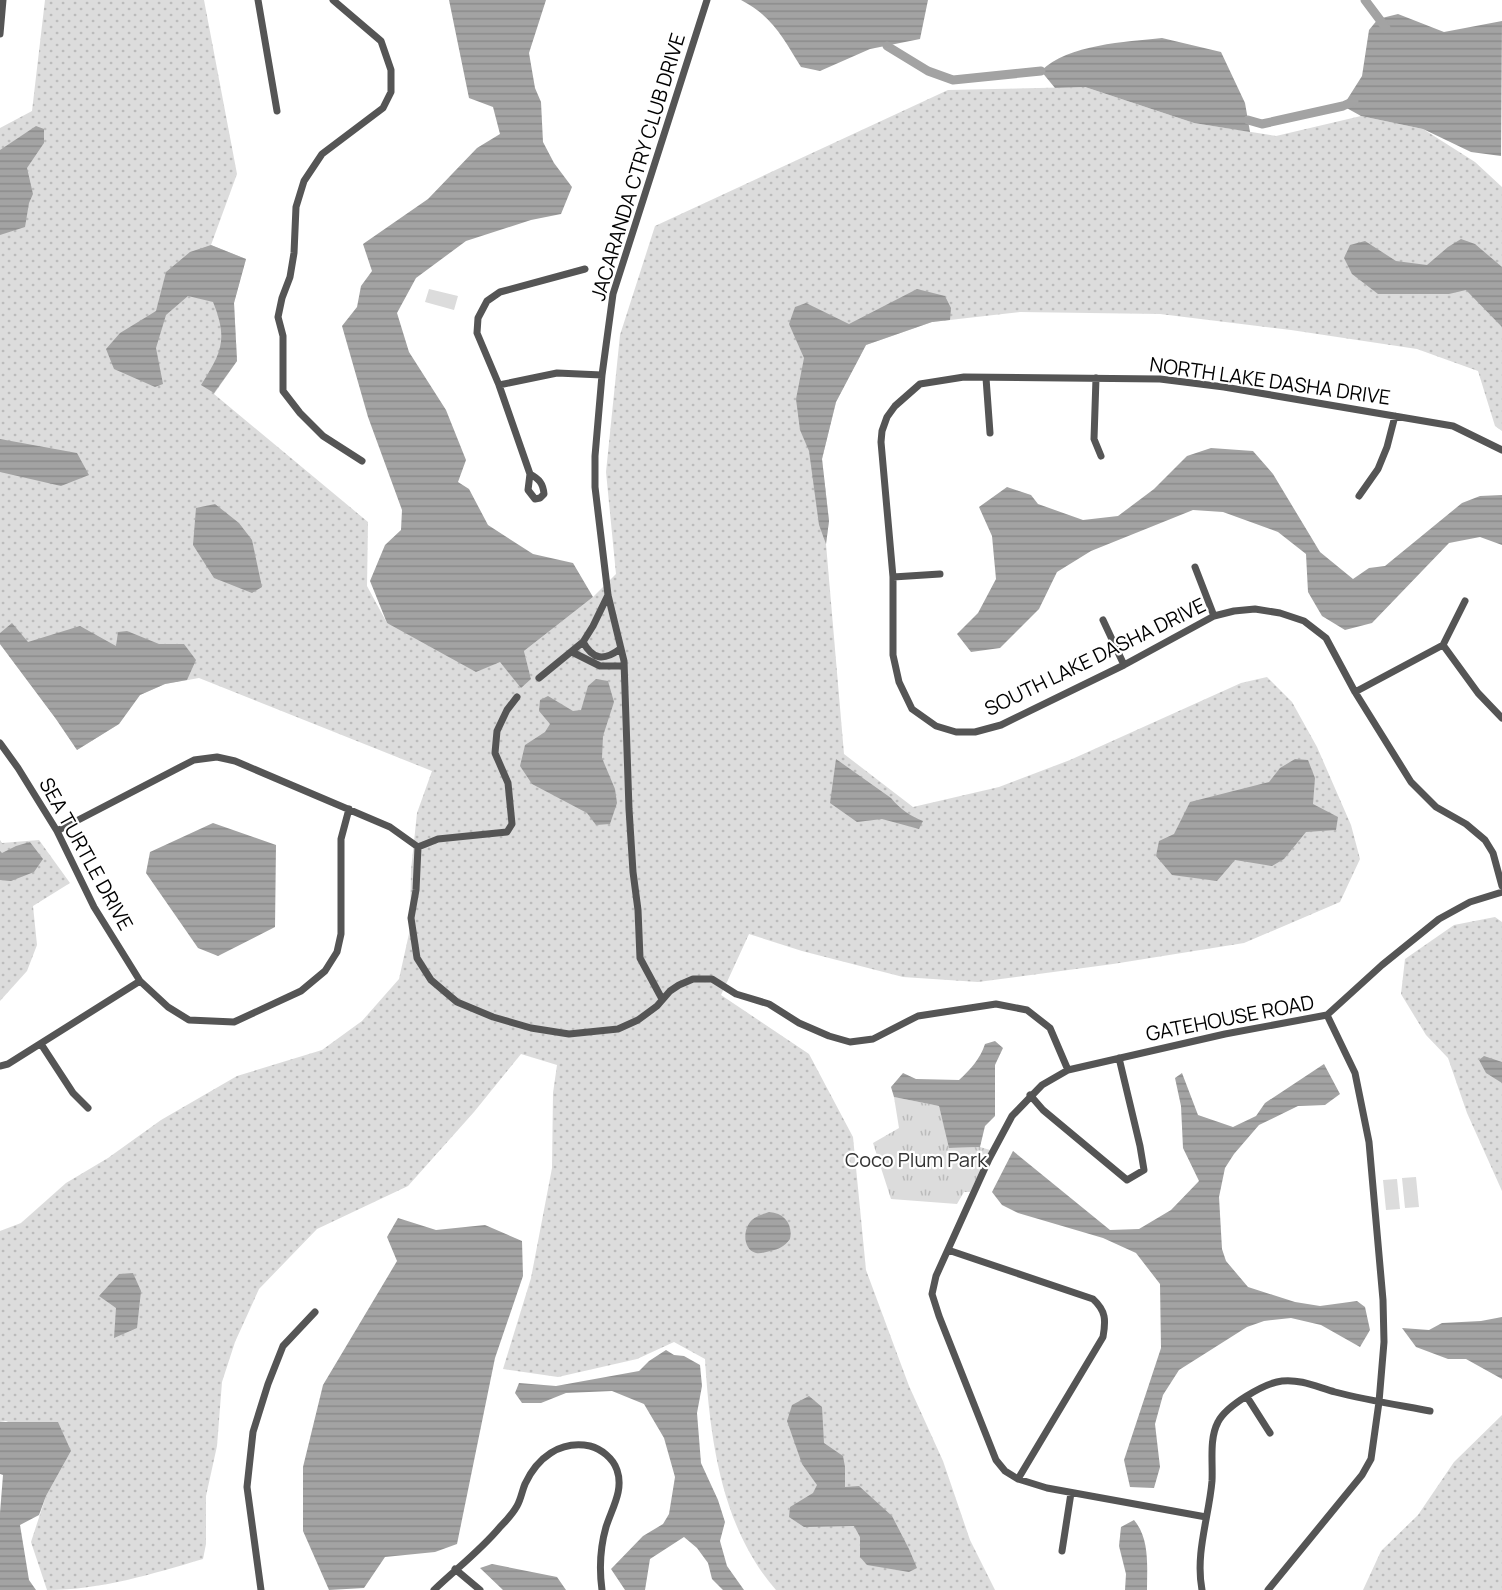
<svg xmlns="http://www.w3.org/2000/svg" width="1502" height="1590" font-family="Manrope,sans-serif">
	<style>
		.grass { fill: url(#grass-dots) }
		.park { fill: url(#park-tufts) }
		.pitch { fill: #dcdcdc }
		.water { fill: url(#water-rules) }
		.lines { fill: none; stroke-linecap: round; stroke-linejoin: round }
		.canal { stroke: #a3a3a3; stroke-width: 9 }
		.minor { stroke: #555; stroke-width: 7 }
		.labels { text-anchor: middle; stroke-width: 4.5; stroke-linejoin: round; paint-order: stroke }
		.street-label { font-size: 20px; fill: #000; stroke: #fff }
		.park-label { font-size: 20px; fill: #333; stroke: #fff }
	</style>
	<defs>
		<pattern id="grass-dots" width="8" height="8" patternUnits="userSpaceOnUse" patternTransform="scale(1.5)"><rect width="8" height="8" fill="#dcdcdc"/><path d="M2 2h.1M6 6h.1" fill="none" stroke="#bbb" stroke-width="1.8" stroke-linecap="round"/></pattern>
		<pattern id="park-tufts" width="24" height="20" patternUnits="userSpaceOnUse" patternTransform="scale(1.5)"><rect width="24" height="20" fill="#dcdcdc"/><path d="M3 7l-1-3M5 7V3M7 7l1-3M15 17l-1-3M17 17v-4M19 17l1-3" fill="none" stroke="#bbb"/></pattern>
		<pattern id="water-rules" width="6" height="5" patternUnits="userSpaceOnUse" patternTransform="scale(1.5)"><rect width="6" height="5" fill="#a3a3a3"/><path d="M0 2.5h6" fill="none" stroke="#8b8b8b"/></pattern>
	</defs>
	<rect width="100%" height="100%" fill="#fff"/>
	<path class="grass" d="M45,0H204L237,174L211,245L246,259L234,303L237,361L214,394L368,522L367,586L387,623L500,662L531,679L524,651L593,597L616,574L606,472L620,335L655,226L948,90L1085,87L1194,123L1276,136L1361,116L1423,129L1475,162L1502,187V431L1495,426L1478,371L1417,349L1291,330L1160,314L1020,312L932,322L866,345L836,402L822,459L829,521L826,544L844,754L913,807L999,787L1070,760L1241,683L1267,677L1292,702L1317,747L1351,825L1360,859L1340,902L1244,943L1113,964L978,982L903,977L802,951L749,934L721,995L809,1054L853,1137L866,1270L909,1386L943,1461L970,1540L995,1590H776C721,1527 710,1439 705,1359L674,1342L637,1359L558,1377L503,1369L531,1278L552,1168L553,1093L557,1065L521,1054L474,1112L408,1186L317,1229L259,1289L235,1342L222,1382L217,1446L206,1496V1544L203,1559C152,1574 101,1590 47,1590L31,1542L46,1496L71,1451L6,1421L0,1422V1231L21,1223L66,1183L108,1158L161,1120L237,1076L322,1050L362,1021L399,979L410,929L411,870L417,813L432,771L199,678L165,684L140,695L119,724L77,750L56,719L0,644V128L32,111Z
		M0,840L2,843L39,840L70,883L33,906L37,945L27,971L0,1001Z
		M1495,917L1502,922V1191L1467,1113L1448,1058L1426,1035L1401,994L1405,959L1454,925Z
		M1502,1415V1590H1363L1381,1551L1418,1515L1454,1462Z"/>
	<path class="park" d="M894,1097L939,1106L950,1148L980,1147L990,1150L970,1192H964L957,1204L891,1199L873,1143L899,1128Z"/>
	<path class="pitch" d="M429,289L458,296L454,310L425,302Z
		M1416,1177L1419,1207L1405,1208L1402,1178Z
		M1397,1179L1400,1209L1386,1210L1383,1180Z"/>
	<path class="water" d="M449,0H546L529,53L535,88L541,102L543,142L554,163L572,187L561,214L531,220L466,241L416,278L397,313L409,352L446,410L466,460L458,482L469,489L488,525L533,554L573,563L593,597L524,651L531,679L521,688L500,662L476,672L387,623L370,581L385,545L401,530L402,510L368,417L342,326L357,307L361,286L372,271L363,244L428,199L477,148L500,134L493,107L469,98Z
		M741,0H928L920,39L870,49L820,71L801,67C783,38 772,16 741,0Z
		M1398,14L1444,32L1502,21L1501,156L1471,152L1423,129L1361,116L1343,106L1362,76L1369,30L1378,19Z
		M1162,38L1221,52L1245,103L1250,132L1194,123L1085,87L1055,88L1041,71C1068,44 1126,42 1162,38Z
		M36,126L44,129V143L27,168L33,194L29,203L25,227L0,235V150Z
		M1461,239L1475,244L1502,267V327L1466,290L1449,294H1378L1352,274L1344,258L1350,245L1365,241L1396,261L1427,265L1448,247Z
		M211,245L246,259L234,303L237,361L214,393L201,385C222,352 228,339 213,302L188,296L166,315L156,348L163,384L155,387L114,369L106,349L120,333L156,311L166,272L190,252Z
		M917,289L945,296L951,308L950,320L932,322L866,345L836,402L822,459L829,521L826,544L819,525L809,451L800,430L796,399L804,358L789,324L795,307L806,303L849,324Z
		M0,439L77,453L89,475L61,486L0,472Z
		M1211,448L1253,451L1273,474L1320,552L1353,579L1369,568L1385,566L1462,503L1480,496L1502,495V545L1480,537L1449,543L1372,623L1345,630L1322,616L1308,592L1306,554L1278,532L1223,512L1193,510L1091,551L1057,572L1039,609L1000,648L971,652L957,634L978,613L996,579L992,536L979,507L1007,487L1031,495L1038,504L1083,520L1118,516L1154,489L1187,456Z
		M215,504L239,523L252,540L262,587L252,593L214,578L193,545L196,508Z
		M12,623L28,642L80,626L116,646L118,632L127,631L159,644H184L196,660L187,680L165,684L140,695L119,724L77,750L56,719L0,644V633Z
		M596,679L608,681L614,702L603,736L602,758L615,789L617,803L610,824L596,825L587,813L532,784L520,766L525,745L545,732L550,724L539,711L540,700L548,696L573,711L581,710L588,686Z
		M836,759L891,798C900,809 910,816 923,821L919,829L882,819L857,822L830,803Z
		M1295,759L1308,760L1315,778L1313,804L1338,817L1336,830L1306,832L1284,859L1272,866L1235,860L1217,881L1172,875L1156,856L1159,841L1174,834L1190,802L1269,782L1280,768Z
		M213,823L276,845L275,927L218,956L198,948L146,873L150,852Z
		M30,842L43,859L34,872L11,881L0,880V851L2,853L16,846Z
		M995,1041L1003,1048L995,1065V1116L985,1126L980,1147L949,1148L939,1106L894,1097L891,1087L903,1073L916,1079L959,1080C971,1069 980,1059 985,1044Z
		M1484,1056L1502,1062V1083L1486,1073L1479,1060Z
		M1324,1064L1340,1094L1325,1105L1298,1106L1259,1125L1234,1154L1225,1168L1219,1197L1222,1249L1226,1261L1248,1287L1295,1302L1320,1306L1357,1301L1365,1307L1370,1330L1360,1347L1321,1325L1291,1318L1264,1321L1247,1327L1179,1370L1163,1395L1155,1424L1160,1467L1154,1488L1130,1487L1124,1460L1161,1348L1160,1284L1136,1253L1103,1238L1018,1213L1002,1205L992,1192L1013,1151L1110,1230L1139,1229L1171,1210L1199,1181L1183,1148L1181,1106L1175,1078L1182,1073L1198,1115L1233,1127L1256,1116L1265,1103Z
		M769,1212C785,1213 793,1225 790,1239C784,1247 779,1249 770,1251C766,1252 760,1254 756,1253C742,1249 743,1228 752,1220C756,1216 763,1214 769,1212Z
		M398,1218L436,1230L485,1225L522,1241L523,1276L495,1358L457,1544L435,1552L385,1557L364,1588L329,1590L303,1531V1467L323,1385L397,1261L387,1237Z
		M133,1273L141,1291L137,1328L114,1338L116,1308L99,1296L119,1274Z
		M1502,1317V1379L1466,1359H1448L1416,1347L1402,1328L1429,1330L1442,1323L1481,1321Z
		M666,1350L674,1355L684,1356L700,1365L702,1386L697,1413L701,1463L718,1500L725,1522L720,1541L727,1566L744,1590H723L712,1579L708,1563L697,1548L684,1537L650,1559L645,1590H625L611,1569L643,1536L663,1524L669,1514L675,1477L664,1438L644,1404L612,1391L566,1393L541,1403H522L515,1393L519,1383L556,1386L639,1371L649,1361Z
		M809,1396L822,1407L824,1443L843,1456L845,1467V1487L859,1486L892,1516L909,1549L917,1568L909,1572L867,1565L860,1557V1537L854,1526L804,1527L789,1517L790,1507L813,1493L817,1485L802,1464L787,1421L792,1405Z
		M0,1422H58L71,1451L46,1496L39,1515L20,1525L29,1580L36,1590H0V1513L3,1475L0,1474Z
		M1134,1520C1150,1539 1147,1566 1147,1590H1125L1126,1574L1119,1546L1121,1527Z
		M492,1564L557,1577L566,1590H503L480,1568Z"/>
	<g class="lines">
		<path class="canal" d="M1365,0L1386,28
			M887,46L928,71L953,80L1041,71
			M1248,120L1262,124L1343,106L1354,101"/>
		<path class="minor" d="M258,0L277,111
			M333,0L381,41L391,70V92L383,108L322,154L304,181L296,207L294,253L290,277L282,298L278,317L283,336V391L300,413L323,436L362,461
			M0,34L3,0
			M986,378L990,433
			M1096,378L1094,439L1101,456
			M499,385L557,373L602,375
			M1502,450L1453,426L1224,387L1160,379L964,377L920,384L895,406L887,417L882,431L881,442L893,577V655L899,682L912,709L936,726L956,732H975L1001,725L1124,665L1214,616L1234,611L1255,609L1280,613L1304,621L1326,638L1355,692L1411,782L1436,807L1466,824L1485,840L1493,853L1502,886
			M530,474C539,479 543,483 544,494L540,498L535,499L528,490L530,474L499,385L477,333L478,318L487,301L500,292L585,269
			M1359,496L1378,469L1387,447L1395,416
			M1195,567L1214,616
			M893,577L940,574
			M1103,620L1124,665
			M583,642C593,660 604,661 620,649
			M1443,645L1478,693L1502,718
			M572,652L600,666H624
			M539,678L583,642L593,626L608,595
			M1355,692L1443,645L1465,601
			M517,697L507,710L497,731L495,753L508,783L512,824L507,832L438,839L418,847L416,890L411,918L417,958L431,980L457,1002L493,1017L531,1028L569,1034L618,1029L638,1020L657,1006L670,991L679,985L693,979H712L736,994L769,1004L799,1023L829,1036L850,1042L873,1039L918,1016L996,1004L1027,1010L1050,1028L1068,1070
			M0,743L18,768L57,831L94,907L140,981L168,1007L189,1020L234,1022L301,991L325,971L337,952L341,934V839L349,809
			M57,831L194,760L217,757L235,761L390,827L418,847
			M662,999L640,958L638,910L633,872L629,809L624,661L608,595L595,487V456L602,375L613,294L707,0
			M41,1044L73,1093L88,1108
			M0,1066L8,1064L140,981
			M1030,1095L1043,1110L1127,1180L1144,1170L1140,1146L1119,1058
			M948,1250L1093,1299C1106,1311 1106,1320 1103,1337L1018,1479
			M1247,1397L1270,1433
			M1206,1517L1047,1488L1018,1479L1005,1471L996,1460L939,1316L932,1294L936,1276L989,1159L1012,1116L1042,1085L1068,1070L1225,1034L1327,1015L1382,965L1439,919L1470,902L1502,892
			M1062,1551L1071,1493
			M455,1569L480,1590
			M261,1590L247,1487L253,1432L268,1384L283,1346L315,1312
			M434,1590C456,1569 481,1550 500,1527C506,1521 513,1513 517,1506C521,1499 522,1491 525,1484C537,1458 560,1440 590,1446C601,1449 613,1458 617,1470C624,1490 612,1508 606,1527C600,1548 599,1568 602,1590
			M1202,1590C1195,1553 1209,1517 1212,1481C1213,1462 1209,1439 1218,1422C1226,1406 1264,1383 1282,1381C1301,1379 1317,1387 1335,1392C1366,1400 1398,1405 1430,1411
			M1268,1590L1362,1475L1371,1459L1379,1402L1384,1342L1383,1300L1369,1142L1355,1073L1327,1015"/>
	</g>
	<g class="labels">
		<g class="street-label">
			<text transform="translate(638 167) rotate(-73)" y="7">JACARANDA CTRY CLUB DRIVE</text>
			<text transform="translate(1270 381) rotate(8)" y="7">NORTH LAKE DASHA DRIVE</text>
			<text transform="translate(1095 657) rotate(-26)" y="7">SOUTH LAKE DASHA DRIVE</text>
			<text transform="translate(86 854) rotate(61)" y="7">SEA TURTLE DRIVE</text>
			<text transform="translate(1230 1018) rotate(-11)" y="7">GATEHOUSE ROAD</text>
		</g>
		<g class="park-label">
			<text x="916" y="1167">Coco Plum Park</text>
		</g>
	</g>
</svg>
